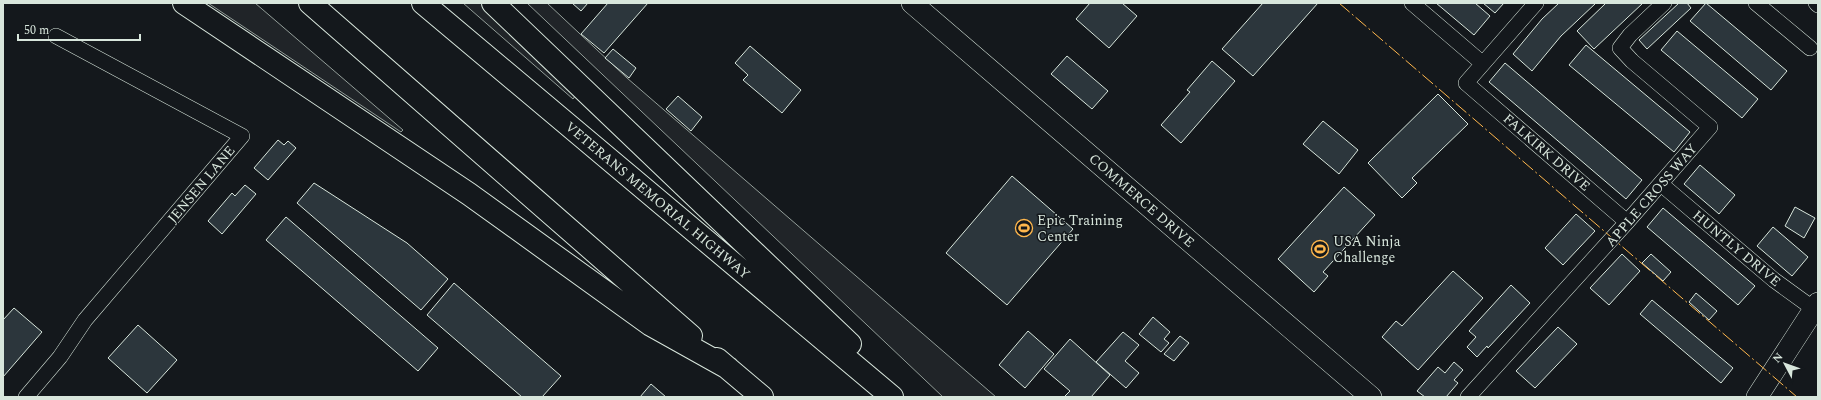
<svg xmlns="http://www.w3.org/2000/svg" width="1821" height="400" font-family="Spectral,serif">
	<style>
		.green { fill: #202428; stroke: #939e99 }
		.building { fill: #2c363c; stroke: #d8e6dc }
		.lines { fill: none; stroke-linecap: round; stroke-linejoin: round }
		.street-casing { stroke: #d8e6dc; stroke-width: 16 }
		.secondary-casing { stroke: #d8e6dc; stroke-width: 22 }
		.highway-casing { stroke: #d8e6dc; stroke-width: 24 }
		.street { stroke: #14181c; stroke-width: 15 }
		.secondary { stroke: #14181c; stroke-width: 21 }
		.highway { stroke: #14181c; stroke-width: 22 }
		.power { stroke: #ffb74d; stroke-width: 1; stroke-dasharray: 14 3 2 3; stroke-linecap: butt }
		.labels { text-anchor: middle; stroke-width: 3; stroke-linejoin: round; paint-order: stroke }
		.street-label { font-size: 14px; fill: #d8e6dc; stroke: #14181c }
		.poi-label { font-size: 14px; fill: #d8e6dc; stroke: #14181c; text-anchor: start }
	</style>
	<rect width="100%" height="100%" fill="#14181c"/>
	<path class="green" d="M208,3H255L403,130L401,132Z
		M463,3H482L578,92L573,99Z
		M527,3H547L627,78L996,397H943Z"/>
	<path class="building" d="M572,3H588L581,11Z
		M608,3H648L604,53L581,34Z
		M1090,3H1122L1137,16L1109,48L1076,19Z
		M1263,3H1318L1253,76L1222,49Z
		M1436,3H1475L1490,16L1474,35Z
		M1483,3H1504L1495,13Z
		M1559,3H1596L1561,36L1532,71L1513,54L1542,19Z
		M1606,3H1643L1594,49L1577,31Z
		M1679,3H1687L1691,8L1647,49L1639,40Z
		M1706,3L1787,71L1771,90L1690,21Z
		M1677,31L1758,99L1742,118L1661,50Z
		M1586,45L1690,132L1674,152L1569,65Z
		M750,46L801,90L782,113L743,80L748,75L735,63Z
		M613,49L636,68L629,78L605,58Z
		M1067,56L1108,91L1092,109L1051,74Z
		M1212,61L1235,81L1181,143L1161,125L1190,92L1187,90Z
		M1505,63L1642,180L1626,199L1489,82Z
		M1438,94L1468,124L1412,178L1417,183L1402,198L1368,163Z
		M678,96L702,117L691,131L666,109Z
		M1323,121L1358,150L1339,174L1303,144Z
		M278,140L284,145L288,141L296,148L268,180L254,168Z
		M1700,165L1735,195L1719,214L1684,184Z
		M1012,176L1073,229L1007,305L946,253Z
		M314,183L407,243L448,279L421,310L297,203Z
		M245,185L256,194L222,234L208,221L232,193L235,196Z
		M1344,187L1375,215L1323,272L1328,276L1314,292L1278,259Z
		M1795,207L1815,218L1804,238L1785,226Z
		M1663,208L1755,286L1738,305L1647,227Z
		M1576,214L1595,231L1563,265L1545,248Z
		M286,217L438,348L418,371L266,240Z
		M1773,227L1808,257L1792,276L1757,246Z
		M1622,254L1640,271L1609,305L1590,288Z
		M1651,254L1671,272L1663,281L1642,263Z
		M1453,271L1483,298L1418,370L1382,337L1396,321L1402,326Z
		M454,283L561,376L542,397H522L427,315Z
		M1511,285L1530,303L1488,348L1487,346L1477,357L1467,347L1476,337L1469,331Z
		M1696,293L1717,311L1709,320L1689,302Z
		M1652,300L1733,368L1721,383L1640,314Z
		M14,308L42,332L3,377V320Z
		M1153,317L1170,332L1164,339L1169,343L1161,352L1139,334Z
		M138,325L177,360L147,393L108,358Z
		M1558,327L1577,344L1535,388L1516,371Z
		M1028,331L1054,354L1025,388L999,365Z
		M1123,332L1139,345L1125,361L1139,373L1126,388L1096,362Z
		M1180,336L1189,343L1174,361L1164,354Z
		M1070,339L1110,375L1091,397H1064L1070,391L1044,369Z
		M1454,362L1463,370L1454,380L1458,383L1446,397H1425L1417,391L1438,367L1445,373Z
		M651,384L666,397H640Z"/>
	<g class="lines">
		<g class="street-casing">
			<path id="street" d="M1412,3L1482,63
				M1536,3L1466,83L1627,222
				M1756,3L1810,48
				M1816,3L1818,5
				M1661,184L1774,280L1814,309
				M26,397L60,357L85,320L242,136L56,36
				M1468,397L1627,222L1710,127L1632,61L1620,48L1630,35L1664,3"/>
		</g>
		<g class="secondary-casing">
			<path id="secondary" d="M912,3L1371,397
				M1757,397L1818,303"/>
		</g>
		<g class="highway-casing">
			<path id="highway" d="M184,3L469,194L651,325L728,368
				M310,3L691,336
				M423,3L892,397
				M493,3L850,344
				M717,359L762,397"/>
		</g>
		<use href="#street" class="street"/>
		<use href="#secondary" class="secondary"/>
		<use href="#highway" class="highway"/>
		<path class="power" d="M1339,3L1797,397"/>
	</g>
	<defs>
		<g id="stadium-ring" transform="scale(0.9)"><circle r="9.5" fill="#14181c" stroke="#ffb74d" stroke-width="1.5"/><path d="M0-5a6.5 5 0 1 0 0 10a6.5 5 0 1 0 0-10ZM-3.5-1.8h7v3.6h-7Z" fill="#ffb74d"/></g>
	</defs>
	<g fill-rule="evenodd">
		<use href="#stadium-ring" x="1024" y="228"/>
		<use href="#stadium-ring" x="1320" y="249"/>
	</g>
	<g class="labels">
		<g class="street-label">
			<text transform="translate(1547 152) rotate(41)" y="5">FALKIRK DRIVE</text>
			<text transform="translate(201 184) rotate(-50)" y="5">JENSEN LANE</text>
			<text transform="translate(1651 195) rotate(-49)" y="5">APPLE CROSS WAY</text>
			<text transform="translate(658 200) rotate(40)" y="5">VETERANS MEMORIAL HIGHWAY</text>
			<text transform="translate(1142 200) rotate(41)" y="5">COMMERCE DRIVE</text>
			<text transform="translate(1737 248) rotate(40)" y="5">HUNTLY DRIVE</text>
		</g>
		<g class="poi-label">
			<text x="1037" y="225">Epic Training<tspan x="1037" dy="16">Center</tspan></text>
			<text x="1333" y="246">USA Ninja<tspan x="1333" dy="16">Challenge</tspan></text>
		</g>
	</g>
	<rect width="1821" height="400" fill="none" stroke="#d8e6dc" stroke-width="8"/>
	<g transform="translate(1785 364) rotate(311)" stroke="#14181c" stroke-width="3" paint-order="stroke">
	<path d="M0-3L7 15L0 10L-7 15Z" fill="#d8e6dc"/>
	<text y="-6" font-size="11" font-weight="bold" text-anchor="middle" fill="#d8e6dc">N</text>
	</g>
	<path d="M18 34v6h122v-6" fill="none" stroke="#d8e6dc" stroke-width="2"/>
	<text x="24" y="34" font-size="12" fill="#d8e6dc" stroke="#14181c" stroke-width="3" paint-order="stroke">50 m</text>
</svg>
